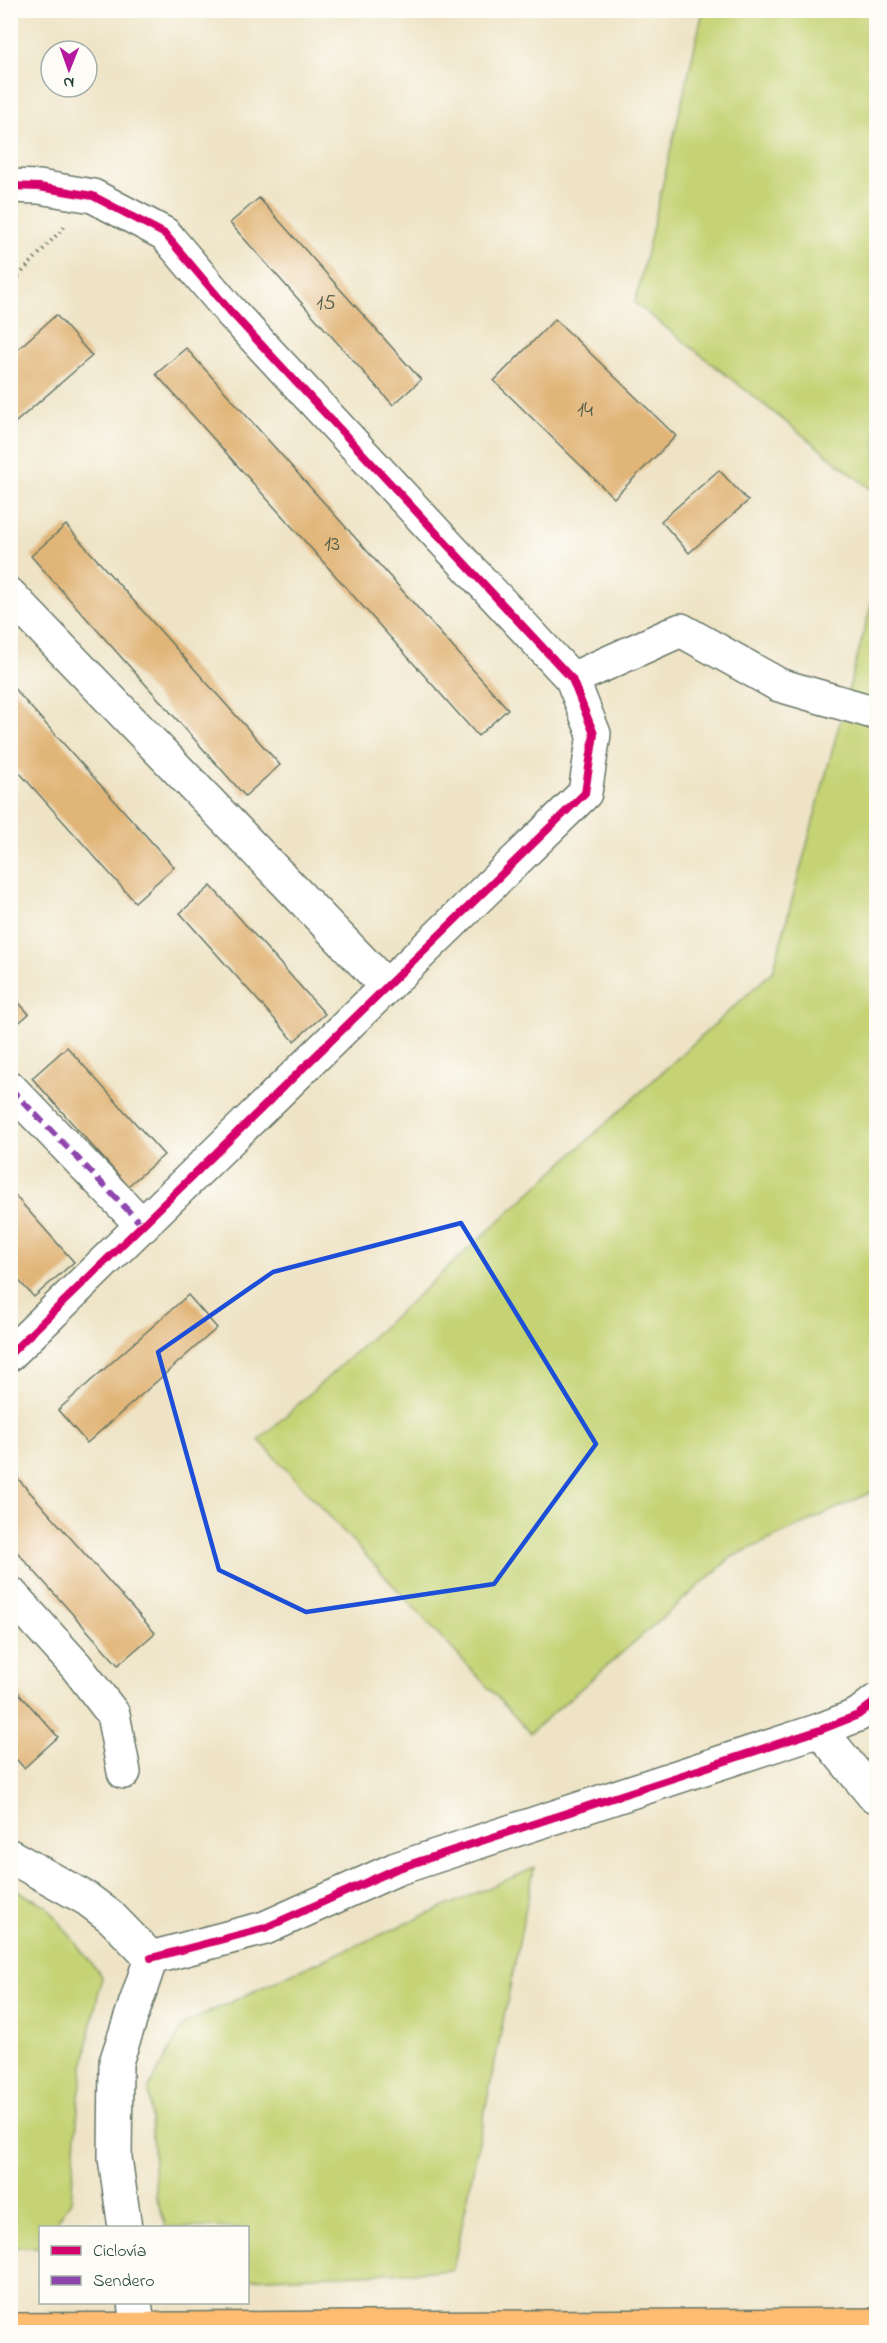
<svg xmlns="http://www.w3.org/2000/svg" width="887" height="2343" font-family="'Indie Flower',sans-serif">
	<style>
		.green { fill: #c5d375; stroke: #728854; stroke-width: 1.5 }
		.building { fill: #e1b578 }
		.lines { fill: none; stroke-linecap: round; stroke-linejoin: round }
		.minor-casing { stroke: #677767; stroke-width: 36 }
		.major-casing { stroke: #677767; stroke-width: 36 }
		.path { stroke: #677767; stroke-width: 4; stroke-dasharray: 1.5 4.5; stroke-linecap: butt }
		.minor { stroke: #fff; stroke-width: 33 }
		.major { stroke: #febc71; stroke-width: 33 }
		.quiet { stroke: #8e44ad; stroke-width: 6; stroke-dasharray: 12 6; stroke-linecap: butt }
		.cycleway-casing { stroke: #fdfcf7; stroke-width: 11 }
		.cycleway { stroke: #d6006c; stroke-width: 8 }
		.marked { fill: none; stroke: #1d4ed8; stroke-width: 4.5; stroke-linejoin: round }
		.labels { text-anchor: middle; stroke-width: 6; stroke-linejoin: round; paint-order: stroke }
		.number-label { font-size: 22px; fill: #505b45 }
	</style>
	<rect width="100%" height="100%" fill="#fdfcf7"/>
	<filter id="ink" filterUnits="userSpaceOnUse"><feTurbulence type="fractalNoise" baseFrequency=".0167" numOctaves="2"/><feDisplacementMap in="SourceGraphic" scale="12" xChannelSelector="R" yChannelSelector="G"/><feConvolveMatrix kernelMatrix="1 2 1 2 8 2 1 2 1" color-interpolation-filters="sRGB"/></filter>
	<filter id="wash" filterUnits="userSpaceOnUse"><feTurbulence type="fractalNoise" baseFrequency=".008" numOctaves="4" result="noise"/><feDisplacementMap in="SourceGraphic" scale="24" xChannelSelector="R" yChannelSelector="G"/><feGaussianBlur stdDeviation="1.35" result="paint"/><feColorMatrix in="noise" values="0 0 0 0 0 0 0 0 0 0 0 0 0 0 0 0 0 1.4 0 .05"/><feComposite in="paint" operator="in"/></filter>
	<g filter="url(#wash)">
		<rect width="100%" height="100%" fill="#eee3c5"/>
		<path class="green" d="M703,11H876V493L635,303Z
			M876,587V1490L732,1557L530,1733L259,1440L773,971Z
			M534,1868L453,2270L248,2279V2228L166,2227L156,2196L149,2088L184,2024L293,1973Z
			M11,1888L47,1906L102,1977L89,2036L79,2096L71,2201L53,2227L40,2228L39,2247H11Z"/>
		<g id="blocks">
			<path class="building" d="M259,198L421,380L393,405L230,223Z
				M56,315L92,356L10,427V356Z
				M555,319L676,436L614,498L494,381Z
				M186,348L508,709L478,736L156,374Z
				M719,470L748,501L689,553L661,521Z
				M66,525L280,765L245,796L31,556Z
				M10,684L174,867L135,902L10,762Z
				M211,886L325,1014L294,1041L180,913Z
				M10,993L29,1014L10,1030Z
				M67,1047L164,1155L128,1186L32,1078Z
				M10,1190L74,1262L34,1297L10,1271Z
				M188,1295L217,1328L87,1443L58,1410Z
				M12,1472L155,1633L118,1665L10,1544Z
				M10,1683L58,1737L24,1768L10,1752Z"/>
		</g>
	</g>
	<g filter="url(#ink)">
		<use href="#blocks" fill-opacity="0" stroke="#677767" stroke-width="1.5"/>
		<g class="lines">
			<g class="minor-casing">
				<path id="minor" d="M10,186L39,187L93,196L165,234L230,311L572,679L594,734L585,793L10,1354
					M10,595L386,986
					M572,679L681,630L779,685L876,713
					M10,1088L143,1226
					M10,1593L76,1666L113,1714L124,1772
					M820,1730L873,1795L876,1796
					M10,1856L87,1899L111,1917L151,1958
					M151,1958L265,1928L396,1869L820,1730L858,1715L876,1701
					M125,2228L115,2158L116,2062L151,1958
					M135,2302L139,2332"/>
			</g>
			<g class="major-casing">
				<path id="major" d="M10,2330L876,2325"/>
			</g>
			<path class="path" d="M10,285L66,225"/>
			<use href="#minor" class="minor"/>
			<use href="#major" class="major"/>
			<path class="quiet" d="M10,1088L143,1226"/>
			<g class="cycleway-casing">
				<path id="cycleway" d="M10,186L39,187L93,196L165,234L230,311L572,679L594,734L585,793L10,1354
					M151,1958L265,1928L396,1869L820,1730L858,1715L876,1701"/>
			</g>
			<use href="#cycleway" class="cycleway"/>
		</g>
	</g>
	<path class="marked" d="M461,1223L596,1444L494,1584L306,1612L219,1570L158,1352L273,1272Z"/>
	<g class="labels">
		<g class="number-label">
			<text x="326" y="309">15</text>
			<text x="585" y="416">14</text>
			<text x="332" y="550">13</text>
		</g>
	</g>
	<rect width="887" height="2343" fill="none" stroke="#fdfcf7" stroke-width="36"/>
	<rect x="39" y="2226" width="210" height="78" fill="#fdfcf7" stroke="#a4b0a9" stroke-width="1.5"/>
	<rect x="51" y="2246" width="30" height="9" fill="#d6006c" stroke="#a4b0a9" stroke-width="1.5"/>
	<text x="93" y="2256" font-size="18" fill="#1f3d34">Ciclovía</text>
	<rect x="51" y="2276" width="30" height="9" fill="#8e44ad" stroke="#a4b0a9" stroke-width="1.5"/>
	<text x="93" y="2286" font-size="18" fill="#1f3d34">Sendero</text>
	<g transform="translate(69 69) rotate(181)"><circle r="28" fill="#fdfcf7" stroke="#a4b0a9" stroke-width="1.5"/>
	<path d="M0-4.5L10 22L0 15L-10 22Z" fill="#b5179e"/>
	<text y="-9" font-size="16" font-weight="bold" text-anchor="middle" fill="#1f3d34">N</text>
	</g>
</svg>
